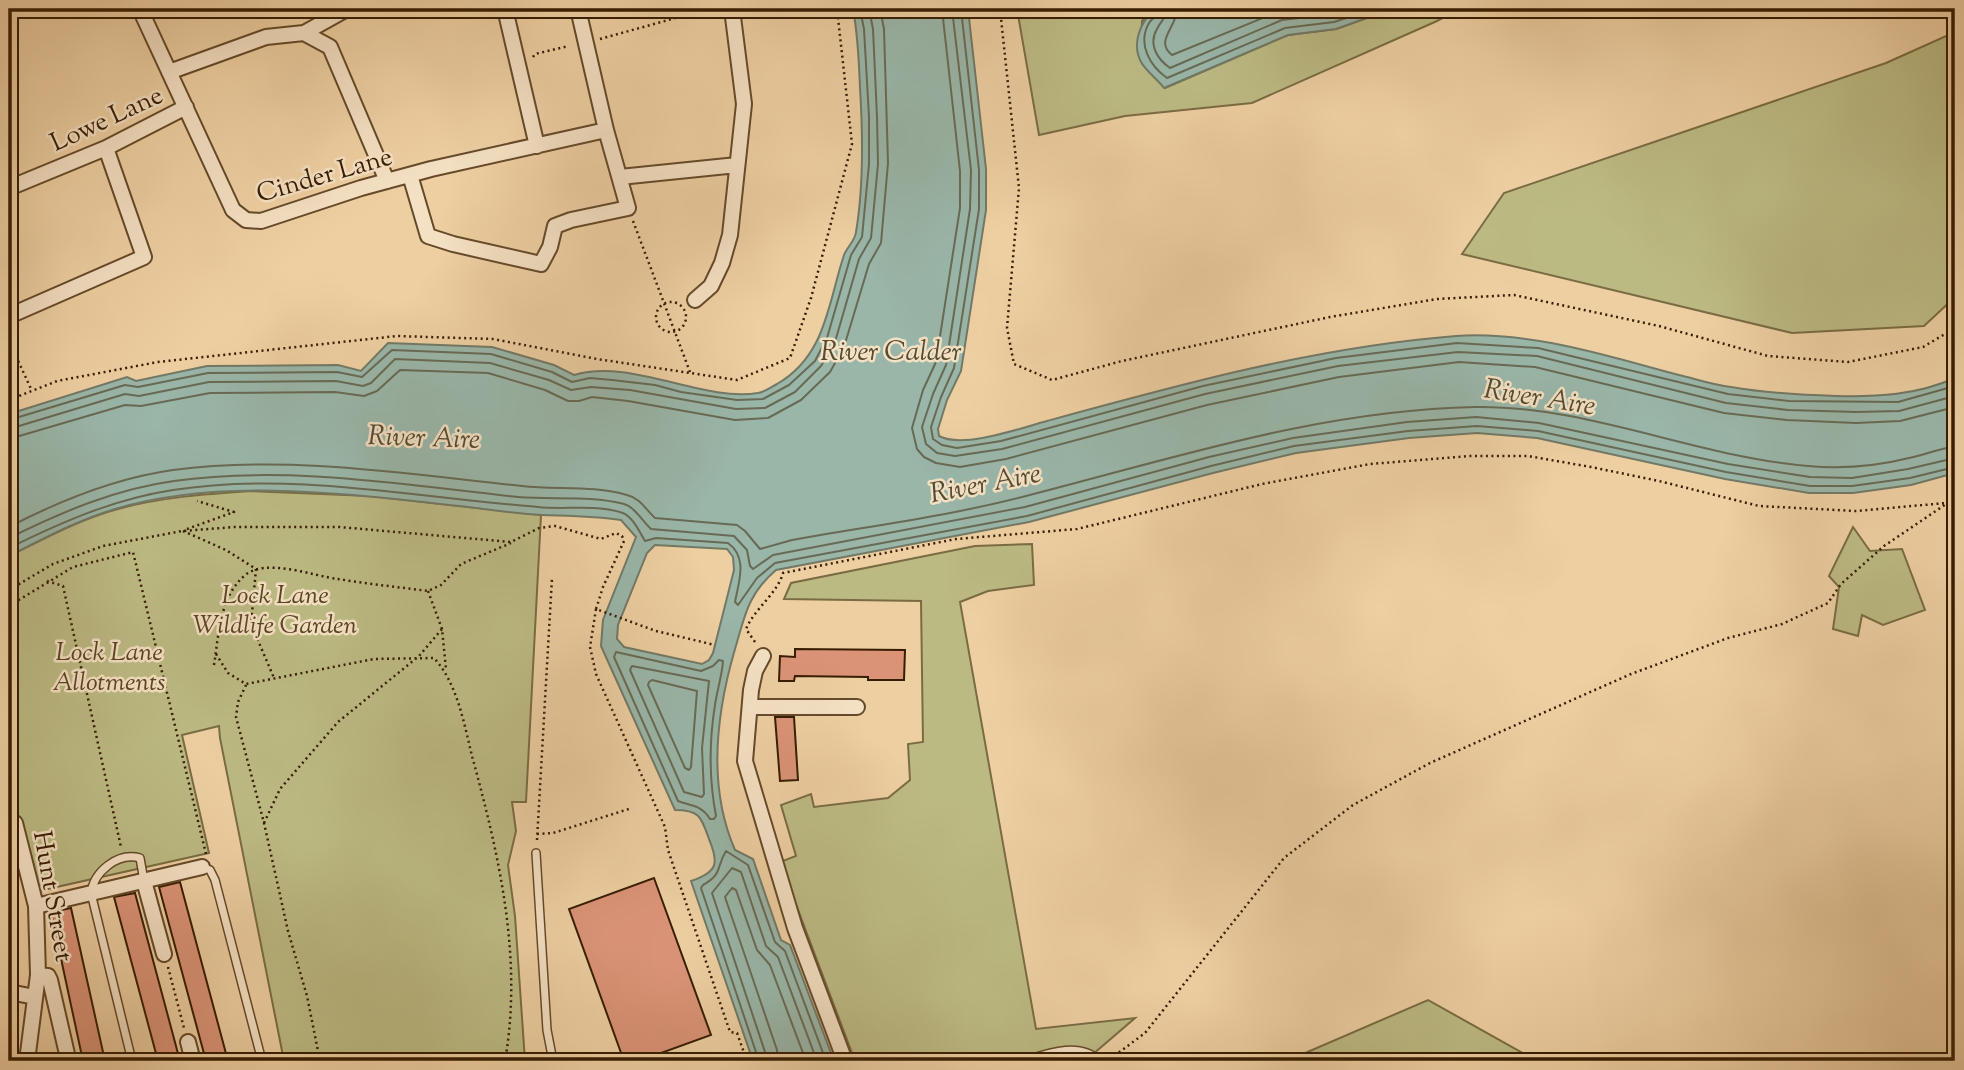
<svg xmlns="http://www.w3.org/2000/svg" width="1964" height="1070" font-family="'Sorts Mill Goudy',serif">
	<style>
		.green { fill: #bcba83; stroke: #7a6c42; stroke-width: 2 }
		.water { fill: #99b6a9; stroke: #727966; stroke-width: 2; fill-rule: evenodd }
		.lines { fill: none; stroke-linecap: round; stroke-linejoin: round }
		.shore { stroke: #686a55; stroke-width: 2 }
		.building { fill: #db9377; stroke: #371d01; stroke-width: 2 }
		.lane-casing { stroke: #654a29; stroke-width: 10 }
		.street-casing { stroke: #654a29; stroke-width: 18 }
		.path { stroke: #371d01; stroke-width: 2.5; stroke-dasharray: 2 3.5; stroke-linecap: butt }
		.lane { stroke: #f4e0c3; stroke-width: 7 }
		.street { stroke: #f4e0c3; stroke-width: 14 }
		.labels { text-anchor: middle; stroke-width: 5; stroke-linejoin: round; paint-order: stroke }
		.street-label { font-size: 26px; fill: #371d01; stroke: #f4e0c3 }
		.park-label { font-size: 26px; font-style: italic; fill: #584422; stroke: #f4e0c3 }
		.water-label { font-size: 28px; font-style: italic; fill: #544b33; stroke: #f4e0c3 }
	</style>
	<rect width="100%" height="100%" fill="#eecfa2"/>
	<filter id="stains"><feTurbulence type="fractalNoise" baseFrequency=".00286" numOctaves="4"/><feColorMatrix values="0 0 0 0 .2 0 0 0 0 .09 0 0 0 0 .02 0 0 0 .5 -.17"/></filter>
	<radialGradient id="worn" r=".72"><stop offset=".6" stop-color="#630" stop-opacity="0"/><stop offset="1" stop-color="#630" stop-opacity=".3"/></radialGradient>
	<path class="green" d="M1017,9H1154L1142,21L1141,61L1165,88L1288,35L1336,29L1392,9H1459L1437,21L1252,103L1125,116L1039,135Z
		M1955,32V297L1924,326L1792,333L1462,254L1504,193L1886,63Z
		M251,491L370,496L541,515L526,802H512L516,831L508,865L515,916L525,1061H284L220,738L219,726L182,735L209,853L34,892L9,825V556C44,539 80,519 118,509C162,497 206,494 251,491Z
		M1853,527L1870,551L1902,549L1925,610L1883,625L1862,615L1858,636L1833,629L1839,587L1829,576Z
		M1032,544L1034,585L988,591L960,602L1036,1029L1135,1018L1085,1061H855L780,862L796,856L781,805L811,794L814,807L888,798L910,780L908,744L923,742L921,601L784,599L791,583L975,546Z
		M1428,1000L1537,1061L1289,1060Z"/>
	<path class="water" d="M853,9H968L986,169V210L961,371L947,400L938,429L939,436C963,449 1021,428 1047,421C1182,384 1316,347 1456,336C1531,331 1607,356 1679,375C1696,379 1713,385 1731,387C1765,393 1801,395 1836,396C1877,397 1917,395 1955,378V473L1911,485L1853,493H1809L1725,479L1537,438L1477,433L1409,438L1296,453L1213,473L1029,522L776,570C748,594 745,615 735,649C716,714 707,786 735,850L753,859L781,940L790,945L834,1061H753L691,881C718,872 719,863 709,839C701,817 700,810 675,810L601,646L603,620L636,537L621,520C594,516 569,516 542,515C517,514 493,510 468,507C354,495 227,476 115,509C78,520 43,539 9,556V414L127,377L136,381L207,366L338,365L361,371L388,343L492,347L554,365L574,375C631,358 702,402 758,393C765,392 771,387 777,384C826,356 828,303 844,255C847,247 855,241 856,232C864,185 863,136 860,88C859,61 858,35 853,9ZM655,545L727,549L733,557L734,570L713,653L709,660L702,664L624,647L617,639L618,625L647,553Z
		M1154,9H1392L1336,29L1288,35L1164,88C1158,80 1146,71 1141,62C1131,43 1141,22 1154,9Z"/>
	<g class="lines">
		<path class="shore" d="M942,9L960,171V208L936,362L923,390L912,428L917,449L924,457L936,463L960,467L1006,459L1207,405L1339,377L1459,362L1535,367L1724,413L1787,420L1856,423L1900,421L1955,407
			M952,9L971,170L970,209L946,365L933,394L922,427L926,444L937,453L955,456L1002,449L1205,394L1338,366L1458,352L1537,356L1726,403L1788,410L1856,412L1899,411L1955,396
			M961,9L979,170V209L954,368L941,397L931,427L933,439L942,445L957,448L1001,441L1203,386L1336,358L1457,343L1538,348L1728,394L1789,401L1898,402L1955,386
			M1158,9C1157,17 1153,17 1149,23C1137,44 1150,66 1167,78L1285,28L1334,22L1374,9
			M1167,9C1166,19 1161,20 1157,29C1148,44 1157,59 1170,68L1282,20L1333,14L1347,9
			M1177,9C1177,27 1154,41 1172,55L1285,9
			M9,420L125,385L138,387L208,373L337,372L362,377L392,350L491,354L552,372L572,382L590,378L612,380L655,385L681,392L737,400L763,399L789,385L815,361L827,338L851,255L862,237L869,164V117L864,29L860,9
			M9,429L125,394L139,396L209,382L336,381L363,386L371,383L395,359L490,363L549,380L571,390L591,387L630,390L736,409L765,408L795,392L821,366L835,342L859,259L871,238L878,164L877,117L873,29L869,9
			M9,439L125,405L141,406L210,393L335,392L364,396L377,391L400,370L488,373L545,390L568,401H579L592,397L628,401L735,420L768,418L801,400L830,372L844,347L869,264L881,243L888,163L884,29L880,9
			M9,527C61,500 115,478 173,470C289,455 407,474 522,486C557,490 593,485 627,495C640,498 646,510 655,518L737,525L745,531L760,549L792,540C870,526 950,516 1026,496C1175,458 1320,410 1475,407C1587,405 1697,457 1808,466C1841,469 1877,466 1909,458C1924,455 1940,448 1955,447
			M9,538C62,512 115,489 174,481C287,465 405,485 518,497C553,500 590,495 624,504C635,507 643,522 651,529L734,536L747,550L750,566L753,569L773,555L1025,507L1209,457L1293,438L1407,422L1476,417L1539,423L1728,464L1810,477L1852,478L1908,469L1955,458
			M9,548C62,522 114,499 173,490C294,471 418,498 538,507C564,510 598,504 623,513C633,517 640,533 645,541L656,538L728,543C748,557 739,581 735,602L738,605L757,578L775,563L1027,516L1211,466L1294,446L1408,431L1477,426L1538,431L1726,472L1810,486H1852L1910,478L1955,467
			M616,652L701,671L713,666L719,660L723,661C722,676 717,690 715,705C709,742 709,779 716,816L714,819H710C702,805 691,806 678,801L614,657Z
			M632,666L709,681L702,748L704,794L702,797L684,792L630,670Z
			M652,680L697,691L691,767L689,770L685,768L648,685L649,682Z
			M759,1061L701,888L703,885C723,874 716,867 726,851L748,865L775,942L785,951L826,1061
			M768,1061L712,893L732,868L741,872L766,946L778,957L817,1061
			M778,1061L777,1050L725,897L732,888L736,890L757,950L770,965L806,1061"/>
	</g>
	<path class="building" d="M795,649L905,650L904,680H868V677L795,676L794,681H779L780,656L795,657Z
		M775,717H794L798,780L780,781Z
		M654,878L711,1035L639,1061H624L569,909Z
		M180,882L228,1061H206L159,887Z
		M135,893L180,1061H158L114,897Z
		M71,908L105,1061H83L51,912Z"/>
	<g class="lines">
		<g class="lane-casing">
			<path id="lane" d="M536,853L547,1030L553,1061
				M202,867L210,870L215,880L262,1061
				M132,1061L91,893C94,872 117,852 140,858L144,881
				M1024,1061C1046,1054 1080,1041 1099,1061"/>
		</g>
		<g class="street-casing">
			<path id="street" d="M140,9L233,210L246,220L261,221L361,188L431,169L606,130
				M505,9L537,146
				M304,33L347,9
				M169,72L266,37L304,33L330,47L387,181
				M410,175L428,236L453,244L541,264L550,247L555,226L571,220L628,208L606,130L578,9
				M620,177L737,165
				M9,188L106,148L186,107
				M695,300L711,286L722,263L730,235L744,104L732,9
				M9,316L144,257L106,148
				M763,656L755,671L751,690L745,761L795,928L845,1061
				M750,707H857
				M9,825L15,823L36,906L38,975L27,1061
				M144,881L164,954
				M36,906L202,867
				M38,975L48,976L50,980L67,1054
				M9,992L35,997
				M188,1042L193,1061"/>
		</g>
		<path class="path" d="M1000,9L1019,188L1007,328L1014,364L1052,380L1122,361L1330,317L1437,299L1514,295L1659,326L1768,356L1848,362L1923,347L1955,328
			M600,39L708,9
			M533,57L535,54L569,46
			M633,221L690,372
			M656 317a15 15 0 1 1 30 0a15 15 0 1 1-30 0Z
			M9,341L32,391
			M9,400L57,381L158,362L397,336L493,339L597,359L737,380L790,358L811,298L852,144L837,9
			M187,529L234,512L197,501
			M183,531L226,550L256,569L251,624L274,678
			M47,581L63,586L121,847
			M9,590L53,564L103,546L182,531L235,527H339L511,542L539,528L555,526L601,539L616,533L622,536L624,541L603,587L596,609L656,631L715,645
			M428,591L442,629L446,669
			M9,606L73,567L133,552L206,854
			M596,609L590,647L596,674L665,827L668,850L730,1032L737,1033L747,1061
			M755,642L746,629C755,608 777,594 783,573L956,539L1077,529L1262,484L1370,464L1470,456H1528L1591,467L1659,481L1759,506L1856,511L1946,503
			M216,654L228,673L246,684L374,659L434,658C457,683 464,723 472,756C499,855 523,958 505,1061
			M214,665C219,634 219,599 244,576C265,557 313,576 338,579C368,584 398,587 428,591L441,585L461,564L511,543
			M246,685L238,702L236,717L264,823L288,931L307,996L320,1061
			M264,823L280,789L338,722L419,656L442,629
			M537,834L553,833L632,808
			M537,840L552,578
			M168,967L184,1028
			M1110,1059L1145,1033L1284,858L1353,805L1430,763L1631,674L1728,638L1782,624L1828,603L1841,584L1884,546L1955,498"/>
		<use href="#lane" class="lane"/>
		<use href="#street" class="street"/>
	</g>
	<g class="labels">
		<g class="street-label">
			<text transform="translate(106 118) rotate(-25)" y="9">Lowe Lane</text>
			<text transform="translate(324 174) rotate(-16)" y="9">Cinder Lane</text>
			<text transform="translate(54 896) rotate(80)" y="9">Hunt Street</text>
		</g>
		<g class="park-label">
			<text x="275" y="603">Lock Lane<tspan x="275" dy="30">Wildlife Garden</tspan></text>
			<text x="109" y="660">Lock Lane<tspan x="109" dy="30">Allotments</tspan></text>
		</g>
		<g class="water-label">
			<text x="891" y="360">River Calder</text>
			<text transform="translate(1540 396) rotate(9)" y="10">River Aire</text>
			<text transform="translate(424 436) rotate(2)" y="10">River Aire</text>
			<text transform="translate(985 482) rotate(-11)" y="10">River Aire</text>
		</g>
	</g>
	<rect width="1964" height="1070" fill="none" stroke="#eecfa2" stroke-width="35"/>
	<rect x="10" y="10" width="1943" height="1049" fill="none" stroke="#371d01" stroke-width="3.5"/>
	<rect x="18" y="18" width="1929" height="1035" fill="none" stroke="#371d01" stroke-width="2"/>
	<rect width="100%" height="100%" filter="url(#stains)"/>
	<rect width="100%" height="100%" fill="url(#worn)"/>
</svg>
